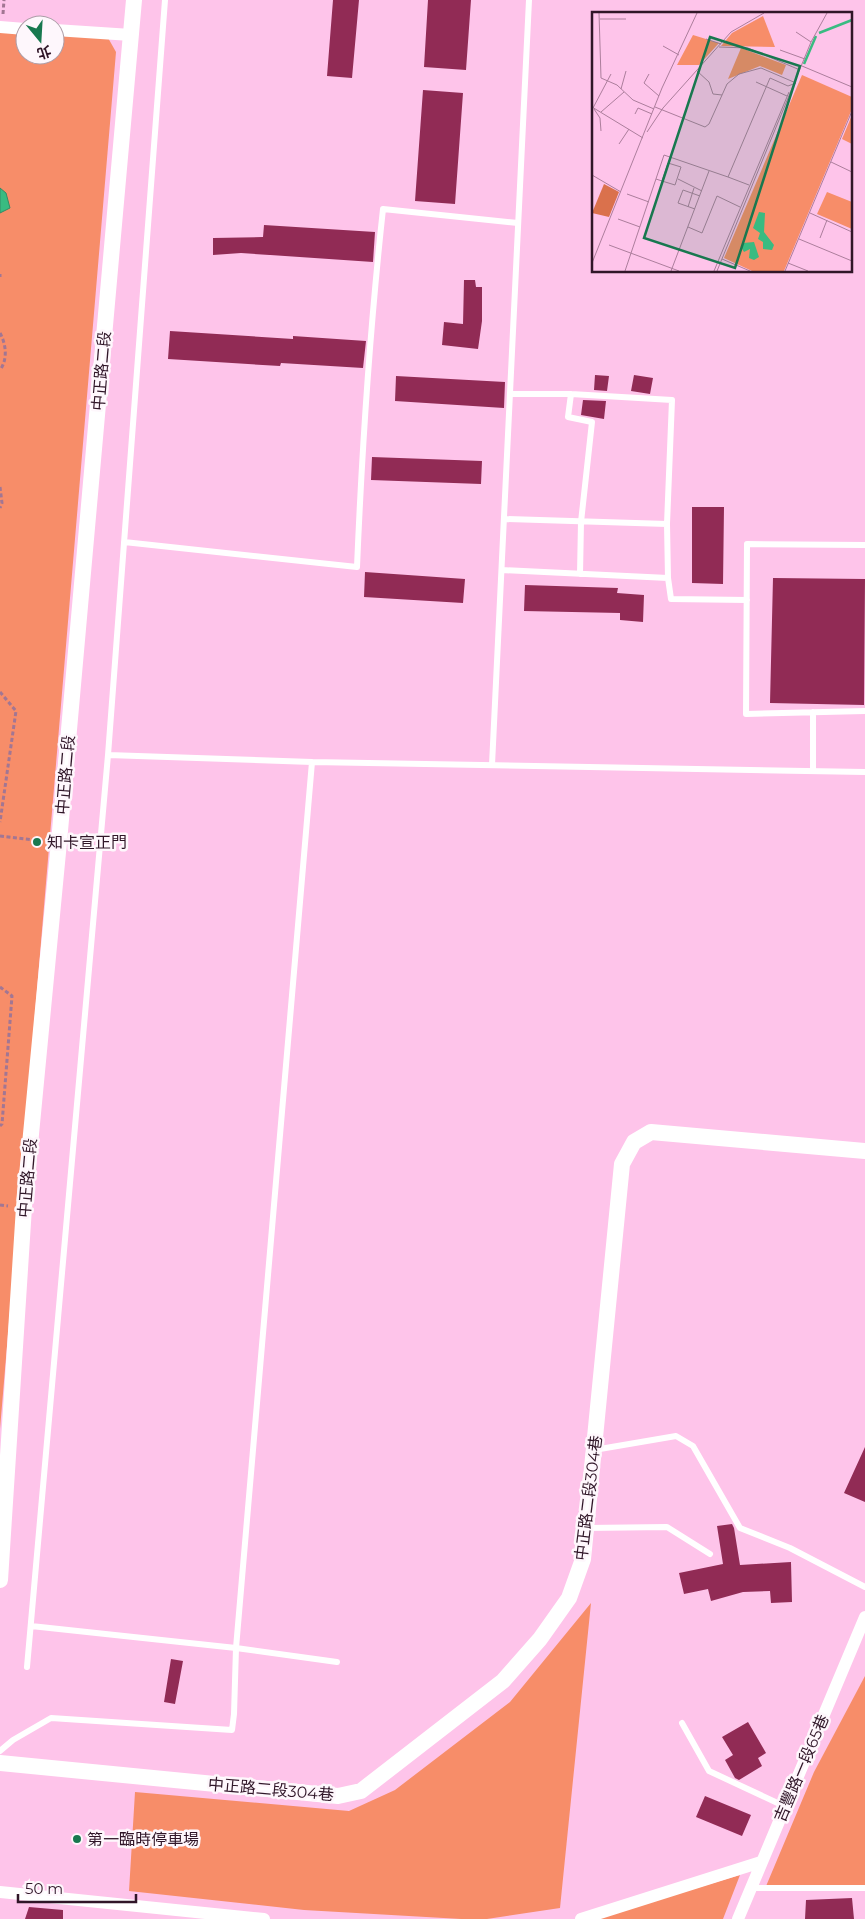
<svg xmlns="http://www.w3.org/2000/svg" width="865" height="1919" font-family="Montserrat,'Noto Sans TC',sans-serif">
	<style>
		.green { fill: #f78d69 }
		.water { fill: #39bb81; stroke: #368a66 }
		.building { fill: #912b55 }
		.lines { fill: none; stroke-linecap: round; stroke-linejoin: round }
		.path { stroke: #a27693; stroke-width: 3; stroke-dasharray: 4 2.5; stroke-linecap: butt }
		.service { stroke: #fff; stroke-width: 6 }
		.minor { stroke: #fff; stroke-width: 12 }
		.tertiary { stroke: #fff; stroke-width: 16 }
		.poi-dot { fill: #18784f; stroke: #fef7fc; stroke-width: 2 }
		.labels { text-anchor: middle; stroke-width: 5; stroke-linejoin: round; paint-order: stroke }
		.street-label { font-size: 16px; fill: #301628; stroke: #fef7fc }
		.poi-label { font-size: 16px; fill: #301628; stroke: #fef7fc; text-anchor: start }
		.inset-river { fill: none; stroke: #39bb81; stroke-width: 2.5 }
		.inset-road { fill: none; stroke: #ac7e9c; stroke-width: 1 }
		.view { fill: #18784f; fill-opacity: 0.15; stroke: #18784f; stroke-width: 2.5 }
		.inset-edge { fill: none; stroke: #301628; stroke-width: 2.5 }
	</style>
	<rect width="100%" height="100%" fill="#fec4ea"/>
	<path class="green" d="M0,27L25,29V55H55V32L107,36L116,52L0,1429Z
		M591,1603L560,1908L487,1919H461L304,1910L129,1891L135,1792L349,1811L395,1790L510,1702Z
		M865,1676V1891H764L814,1772Z
		M740,1875L723,1919H593Z"/>
	<path class="water" d="M0,188L6,193L10,208L0,213Z"/>
	<path class="building" d="M333,0H359L352,78L327,76Z
		M428,0H471L466,70L424,67Z
		M423,90L463,93L455,204L415,201Z
		M264,225L375,232L373,262L241,253L213,255V238L263,237Z
		M464,280H475L476,287H482V321L478,349L442,345L444,322L463,324Z
		M170,331L293,339V336L366,341L363,368L281,363L280,366L168,359Z
		M595,375L609,376L607,391L594,390Z
		M634,375L653,378L650,394L631,391Z
		M396,376L505,382L504,408L395,401Z
		M583,400L606,401L604,419L581,415Z
		M372,457L482,461L481,484L371,480Z
		M692,507H724L723,584L692,583Z
		M365,572L465,579L463,603L364,597Z
		M773,578L865,579L864,705L770,703Z
		M525,585L618,588L617,593L644,595L643,622L620,620V613L524,611Z
		M865,1447V1502L844,1493Z
		M732,1524L734,1528L740,1565L791,1562L792,1602L771,1603L770,1591L743,1592L711,1601L708,1589L684,1594L679,1573L723,1564L717,1526Z
		M171,1659L183,1661L175,1704L164,1702Z
		M748,1722L766,1753L758,1758L762,1766L739,1780L735,1778L725,1760L733,1755L722,1737Z
		M705,1796L751,1815L742,1836L696,1817Z
		M852,1898L854,1919H805L806,1900Z
		M29,1907L63,1910V1919H25Z"/>
	<g class="lines">
		<path class="path" d="M3,14L4,0
			M0,274V277
			M0,333C6,344 8,359 0,370
			M0,487L2,503L0,508
			M0,692L16,711L0,822
			M0,836L44,841
			M0,987L12,996L2,1124L0,1126
			M0,1205L8,1206"/>
		<path class="service" d="M571,394L568,417L592,422L581,522L580,574
			M504,519L667,524L672,400L571,394H510
			M667,524L668,578
			M124,542L357,567C362,448 370,328 383,209L518,223
			M865,545L747,544L746,714L865,711
			M502,570L668,578L671,599L747,600
			M108,755L312,762
			M492,765L529,0
			M813,771V712
			M594,1450L676,1436L693,1446L740,1528L790,1548L865,1587
			M587,1528L667,1527L710,1554
			M31,1626L236,1648L337,1662
			M27,1667L108,755L165,0
			M682,1723L709,1771L784,1806
			M0,1751L13,1740L51,1718L232,1730L234,1714L236,1648L312,762L865,772
			M751,1888H865"/>
		<path class="minor" d="M0,27L25,29
			M55,30L131,35
			M0,1892L264,1919
			M581,1919L761,1862
			M738,1919L865,1617"/>
		<path class="tertiary" d="M0,1580L24,1207L59,842L134,0
			M0,1763L338,1796L361,1791L503,1681L540,1639L569,1598L583,1559L622,1164L634,1142L651,1132L865,1151"/>
	</g>
	<g class="poi-dot">
		<circle cx="37" cy="842" r="5"/>
		<circle cx="77" cy="1839" r="5"/>
	</g>
	<g class="labels">
		<g class="street-label">
			<text transform="translate(101 371) rotate(-85)" y="6">中正路二段</text>
			<text transform="translate(65 775) rotate(-85)" y="6">中正路二段</text>
			<text transform="translate(27 1178) rotate(-85)" y="6">中正路二段</text>
			<text transform="translate(588 1498) rotate(-83)" y="6">中正路二段304巷</text>
			<text transform="translate(801 1768) rotate(-67)" y="6">吉豐路一段65巷</text>
			<text transform="translate(271 1789) rotate(5)" y="6">中正路二段304巷</text>
		</g>
		<g class="poi-label">
			<text x="47" y="848">知卡宣正門</text>
			<text x="87" y="1845">第一臨時停車場</text>
		</g>
	</g>
	<g transform="translate(592 12)">
		<rect width="260" height="260" fill="#fec4ea"/>
		<path d="M171,4L183,35L129,34L140,21ZM101,23L127,31L107,53H85ZM149,36L194,53L190,63L168,54L136,67ZM210,63L260,85V97L192,259H160L132,246ZM260,103V132L250,127ZM235,180L260,190V217L225,202Z" fill="#f78d69"/>
		<path d="M12,172L27,180L17,205L0,201Z" fill="#da714c"/>
		<path d="M167,200L173,201L172,220L182,233L180,238L171,237V230L166,227L168,221L161,216ZM162,230L167,245L162,248L157,246L158,237L152,240L149,235L151,231Z" fill="#39bb81"/>
		<path class="inset-river" d="M227,21L260,8M212,52L224,24"/>
		<path class="inset-road" d="M7,1L9,66L25,73L41,88L62,97M8,7H34M204,20L219,30M114,27L129,32M71,34L87,43M127,35L156,36L208,58M188,38L213,47M210,54L260,75M105,59L117,70L121,82L130,83M57,62L52,71L67,84M164,70L195,84M29,77L34,59M0,95L51,126M63,95L113,115L117,112L135,72L147,62L169,56L204,71M1,96L19,62M2,97L8,106L9,119M9,100L32,80M43,102L46,96L60,102M55,120L71,96L139,20L172,1M27,132L37,117M239,150L260,160M0,163L29,180M136,165L157,173M64,167L70,169L83,173L89,155L76,151L70,169M86,167L110,179M35,182L57,190M96,195L102,176M103,197L86,191L91,178L108,184M218,201L260,220M26,207L48,215M96,215L110,221L125,184L148,195M228,226L235,208M207,227L260,249M17,233L87,259M130,247L158,259M0,251L70,76L105,1M196,251L216,259M33,259L72,143L136,165L178,66L196,74L204,71M79,259L117,159M122,259L197,80M125,259L219,30L235,1M193,259L260,99"/>
		<path class="view" d="M118,25L208,54L143,256L52,226Z"/>
		<rect width="260" height="260" class="inset-edge"/>
	</g>
	<g transform="translate(40 40) rotate(162)"><circle r="24" fill="#fef7fc" stroke="#ac9da7"/>
	<path d="M0-4L9 19L0 12L-9 19Z" fill="#18784f"/>
	<text y="-8" font-size="14" font-weight="bold" text-anchor="middle" fill="#301628">北</text>
	</g>
	<path d="M18 1894v8h118v-8" fill="none" stroke="#301628" stroke-width="2.5"/>
	<text x="25" y="1894" font-size="15" fill="#301628" stroke="#fef7fc" stroke-width="4" paint-order="stroke">50 m</text>
</svg>
